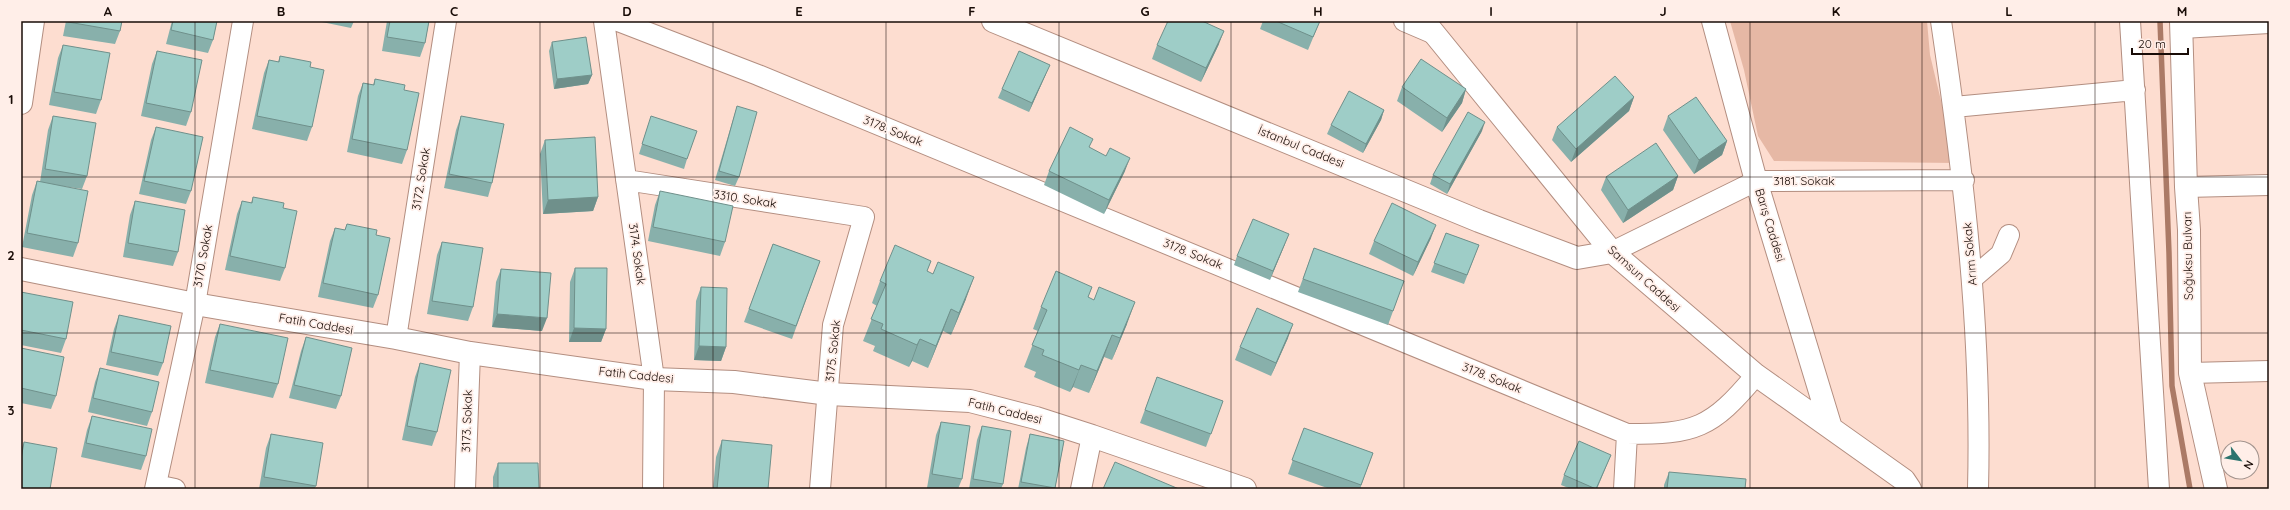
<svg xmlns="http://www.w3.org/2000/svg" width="2290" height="510" font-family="Quicksand,sans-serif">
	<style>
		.green { fill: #e6b8a5 }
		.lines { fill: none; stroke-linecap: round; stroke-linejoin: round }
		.stream { stroke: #ab7a66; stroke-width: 5.5 }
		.street-casing { stroke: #b38e80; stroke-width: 22 }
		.secondary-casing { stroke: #b38e80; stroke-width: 24 }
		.street { stroke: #fff; stroke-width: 20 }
		.secondary { stroke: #fff; stroke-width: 22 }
		.wall { fill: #88b0ab }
		.shaded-wall { fill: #6f908b }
		.building { fill: #9ecdc7; stroke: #6f908b }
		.grid { fill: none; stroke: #190c07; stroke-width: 1; stroke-opacity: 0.55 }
		.labels { text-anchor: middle; stroke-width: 3.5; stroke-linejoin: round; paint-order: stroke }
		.street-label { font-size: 12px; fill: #190c07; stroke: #ffeee8 }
		.neatline { fill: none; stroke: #190c07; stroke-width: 1.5 }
		.grid-label { font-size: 13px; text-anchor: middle; font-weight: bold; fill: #190c07 }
	</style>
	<rect width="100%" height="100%" fill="#fdddd0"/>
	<path class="green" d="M1730,21H1927L1930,55L1956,163L1774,161L1758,136L1744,70Z"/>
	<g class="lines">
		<path class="stream" d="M2160,21L2169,253L2172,386L2190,489"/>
		<g class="street-casing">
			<path id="street" d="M604,21L654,379L653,489
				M618,21L758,75L1627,434C1695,434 1711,429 1756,375
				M1404,21L1432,33
				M1941,21C1964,177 1982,332 1978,489
				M2130,21L2159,489
				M2182,28L2269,23
				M1954,107L2135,90
				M626,180L864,217L833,325L820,489
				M2186,187L2269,185
				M1612,252L1756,181L1964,180
				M1973,278L2001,254L2009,235
				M396,338L446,21
				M2190,373L2269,371
				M156,485L175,489
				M155,489L195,304L243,21
				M465,489L470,353
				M1081,489L1092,436
				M1624,489L1627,434"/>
		</g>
		<g class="secondary-casing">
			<path id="secondary" d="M993,21L1479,221L1577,258L1612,252
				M1424,21L1612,252L1756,375L1904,480L1910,489
				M1713,21L1756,181L1831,428
				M2181,21L2186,187L2189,230L2190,373L2216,489
				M21,103L33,21
				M21,269L195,304L396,338L470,353L654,379L734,382L829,394L970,401L1036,418L1092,436L1245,489"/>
		</g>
		<use href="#street" class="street"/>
		<use href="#secondary" class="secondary"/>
	</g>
	<path class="wall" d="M66,21H122L120,31L115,44L63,36Z
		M172,21H217L213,40L208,53L166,44Z
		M317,21H354L351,28Z
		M387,21H429L425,43L420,57L382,51Z
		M1263,21H1320L1308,50L1260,29Z
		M552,42L592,75L588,84L554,89L549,51Z
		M1219,44L1201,82L1152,59L1157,45Z
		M63,45L101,100L96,114L49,105L58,58Z
		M157,51L191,112L186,126L141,116L152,64Z
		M280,56L310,67L312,127L307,141L252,129L264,73L269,60L278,62Z
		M1046,74L1029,112L998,98L1002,89Z
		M375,79L404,90L407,150L402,164L347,152L358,96L363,83L373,85Z
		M1402,87L1466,89L1462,103L1442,132L1397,101Z
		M1634,97L1629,111L1571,162L1552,140L1557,127Z
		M737,106L739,177L735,186L715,180L734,116Z
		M1384,110L1381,120L1363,153L1327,134L1331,125Z
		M53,116L87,176L82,189L62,186L78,243L73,257L22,247L32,195L37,181L40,182L48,130Z
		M461,116L492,183L488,197L444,188L456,130Z
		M1668,116L1727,141L1722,155L1694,174L1663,130Z
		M648,125L687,159L684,169L639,154Z
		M156,127L191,191L186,204L139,194L151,140Z
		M1482,131L1447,194L1430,184L1433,175Z
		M545,140L598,197L593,211L543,214L540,154Z
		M1090,148L1125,171L1104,214L1044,185L1049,171Z
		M1678,176L1673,190L1623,223L1601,190L1606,177Z
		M660,191L725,242L720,256L648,241L655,205Z
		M253,197L283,208L285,268L280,281L225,270L237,214L242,201L251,203Z
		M135,201L178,252L173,266L123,257L130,215Z
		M347,224L376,235L378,295L373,308L318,297L330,241L335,228L345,230Z
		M1446,233L1479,245L1464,284L1431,272Z
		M1431,238L1413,276L1369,254L1374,241Z
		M442,242L473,307L468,321L427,314L437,255Z
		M773,244L820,261L792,339L744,322Z
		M1285,244L1270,280L1234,265L1237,256Z
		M1314,248L1404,281L1388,325L1298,292Z
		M931,261L927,271L966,299L951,335L943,331L928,368L912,361L909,367L873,351L875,346L863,341L877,306L872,303L880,281Z
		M575,268L606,329L601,342H569L570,282Z
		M501,269L542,331L492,327L496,282Z
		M701,287L726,347L721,361L694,360L696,301Z
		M1092,287L1088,297L1127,324L1112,360L1104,357L1089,393L1073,387L1070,392L1034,377L1036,372L1024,367L1038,331L1033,329L1041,307Z
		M21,292L66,339L61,353L21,345Z
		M119,315L163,363L158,376L106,365L114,329Z
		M220,324L278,384L273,398L205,383L215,337Z
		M306,337L341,396L336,409L289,398L301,351Z
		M1288,338L1271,376L1235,360L1240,347Z
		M21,348L56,396L51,409L21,403Z
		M420,363L437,432L432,446L402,440L415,377Z
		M100,368L152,412L147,426L88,412L95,382Z
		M1157,377L1223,401L1206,447L1140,423Z
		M92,416L146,456L141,470L81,457L87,430Z
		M941,422L962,479L958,489H935L927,488L936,435Z
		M982,426L1003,484L1001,489H969L977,440Z
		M1304,428L1373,453L1360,489H1330L1288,474Z
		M271,434L316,486L314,489H259L266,448Z
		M1030,434L1064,441L1055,489H1018L1026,448Z
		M722,440L768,489H713L716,457Z
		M24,442L21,489V451Z
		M1611,455L1597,489H1571L1561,485L1564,475Z
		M498,463L539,489H493V477Z
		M1669,472L1745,489H1664V485Z"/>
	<path class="shaded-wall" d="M1224,31L1219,44L1201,82L1206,68Z
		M1050,65L1046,74L1029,112L1032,103Z
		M592,75L588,84L554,89L557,79Z
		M1466,89L1462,103L1442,132L1447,118Z
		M1634,97L1629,111L1571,162L1576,149Z
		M1384,110L1381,120L1363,153L1366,144Z
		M1485,122L1482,131L1447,194L1450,184Z
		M1727,141L1722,155L1694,174L1699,160Z
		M1130,158L1125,171L1104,214L1109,200Z
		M1678,176L1673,190L1623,223L1628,210Z
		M598,197L593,211L543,214L548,200Z
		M1436,225L1431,238L1413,276L1418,262Z
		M1289,234L1285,244L1270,280L1273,271Z
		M974,277L966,299L951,335L959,313Z
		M1135,302L1127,324L1112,360L1120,338Z
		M951,309L943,331L928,368L936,346Z
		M497,314L547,318L542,331L492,327Z
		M1293,324L1288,338L1271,376L1276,363Z
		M574,328L606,329L601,342H569Z
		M1112,335L1104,357L1089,393L1097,371Z
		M920,339L912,361L909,367L917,345Z
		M699,346L726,347L721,361L694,360Z
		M1081,365L1073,387L1070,392L1079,370Z"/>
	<path class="building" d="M69,21H122L120,31L68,22Z
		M173,21H217L213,40L171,30Z
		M390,21H429L425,43L387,37Z
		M1168,21H1202L1224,31L1206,68L1157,45Z
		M1276,21H1320L1313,37Z
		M586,37L592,75L557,79L552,42Z
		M63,45L110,53L101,100L54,92Z
		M157,51L202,60L191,112L146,103Z
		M1019,51L1050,65L1032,103L1002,89Z
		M280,56L311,62L310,67L324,70L312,127L257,116L269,60L279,62Z
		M1421,59L1466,89L1447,118L1402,87Z
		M1615,76L1634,97L1576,149L1557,127Z
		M375,79L405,85L404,90L419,93L407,150L352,139L363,83L374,85Z
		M1349,91L1384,110L1366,144L1331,125Z
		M1696,97L1727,141L1699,160L1668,116Z
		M737,106L757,112L739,177L719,171Z
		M1468,112L1485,122L1450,184L1433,175Z
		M53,116L96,123L87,176L45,169Z
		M461,116L504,124L492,183L449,174Z
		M651,116L697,131L687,159L642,144Z
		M156,127L203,137L191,191L144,181Z
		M1070,127L1093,139L1089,147L1106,156L1110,148L1130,158L1109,200L1049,171Z
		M595,137L598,197L548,200L545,140Z
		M1656,143L1678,176L1628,210L1606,177Z
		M37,181L88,191L78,243L27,233Z
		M660,191L733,206L725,242L653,227Z
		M253,197L284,203L283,208L297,211L285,268L230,256L242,201L252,203Z
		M135,201L185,210L178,252L128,243Z
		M1392,203L1436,225L1418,262L1374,241Z
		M1253,219L1289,234L1273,271L1237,256Z
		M347,224L377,230L376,235L390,238L378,295L323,283L335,228L345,230Z
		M1446,233L1479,245L1467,275L1434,263Z
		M442,242L483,248L473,307L432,301Z
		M773,244L820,261L796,326L749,309Z
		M895,245L931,261L927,271L933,274L938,262L974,277L959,313L951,309L936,346L920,339L917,345L881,329L883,324L871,319L886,284L880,281Z
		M1314,248L1404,281L1393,311L1303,279Z
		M575,268H607L606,329L574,328Z
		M501,269L551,273L547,318L497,314Z
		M1056,271L1092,287L1088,297L1094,300L1099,287L1135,302L1120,338L1112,335L1097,371L1081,365L1079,370L1042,355L1044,350L1032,345L1047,310L1041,307Z
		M701,287L727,288L726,347L699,346Z
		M21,292L73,302L66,339L21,330Z
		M1257,308L1293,324L1276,363L1240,347Z
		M119,315L171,326L163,363L111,352Z
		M220,324L288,338L278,384L210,370Z
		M306,337L352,348L341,396L294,385Z
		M21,348L64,357L56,396L21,388Z
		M420,363L451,370L437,432L407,426Z
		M100,368L159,382L152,412L93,398Z
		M1157,377L1223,401L1211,434L1145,410Z
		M92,416L152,429L146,456L86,443Z
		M941,422L970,426L962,479L932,474Z
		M982,426L1011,431L1003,484L973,479Z
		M1304,428L1373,453L1361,485L1292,460Z
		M271,434L323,443L316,486L264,477Z
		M1030,434L1064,441L1055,488L1021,482Z
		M722,440L772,445L768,489H717Z
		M1579,441L1611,455L1596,489L1564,475Z
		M24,442L57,448L50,489H21V459Z
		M1115,462L1179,489H1103Z
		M498,463H538L539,489H498Z
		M1669,472L1746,479L1745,489H1667Z"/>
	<path class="grid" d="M195,21V489M368,21V489M540,21V489M713,21V489M886,21V489M1059,21V489M1231,21V489M1404,21V489M1577,21V489M1750,21V489M1922,21V489M2095,21V489M21,177H2269M21,333H2269"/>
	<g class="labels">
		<g class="street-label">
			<text transform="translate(893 131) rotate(22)" y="4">3178. Sokak</text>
			<text transform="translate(1301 147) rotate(22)" y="4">İstanbul Caddesi</text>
			<text transform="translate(421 179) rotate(-81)" y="4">3172. Sokak</text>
			<text x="1804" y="185">3181. Sokak</text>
			<text transform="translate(745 199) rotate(9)" y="4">3310. Sokak</text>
			<text transform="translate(1770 225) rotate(73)" y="4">Barış Caddesi</text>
			<text transform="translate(637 254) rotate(82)" y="4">3174. Sokak</text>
			<text transform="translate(1193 254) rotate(22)" y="4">3178. Sokak</text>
			<text transform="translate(1970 254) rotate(-95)" y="4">Arım Sokak</text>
			<text transform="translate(203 256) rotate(-80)" y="4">3170. Sokak</text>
			<text transform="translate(2188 256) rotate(-91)" y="4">Soğuksu Bulvarı</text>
			<text transform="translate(1644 279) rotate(42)" y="4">Samsun Caddesi</text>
			<text transform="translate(316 324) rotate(10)" y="4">Fatih Caddesi</text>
			<text transform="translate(833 351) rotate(-84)" y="4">3175. Sokak</text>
			<text transform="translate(636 375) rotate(6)" y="4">Fatih Caddesi</text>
			<text transform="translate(1492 378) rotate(22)" y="4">3178. Sokak</text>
			<text transform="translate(1005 411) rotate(14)" y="4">Fatih Caddesi</text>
			<text transform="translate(467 421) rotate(-88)" y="4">3173. Sokak</text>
		</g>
	</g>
	<rect width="2290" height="510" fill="none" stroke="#ffeee8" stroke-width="44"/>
	<g transform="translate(2240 460) rotate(121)"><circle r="19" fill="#ffeee8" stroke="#a3948e"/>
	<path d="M0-3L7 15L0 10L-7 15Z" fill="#2c746e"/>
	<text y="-6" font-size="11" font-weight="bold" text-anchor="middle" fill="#190c07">N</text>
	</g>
	<path d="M2132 48v6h56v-6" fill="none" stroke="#190c07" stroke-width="2"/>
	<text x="2138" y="48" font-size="12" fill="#190c07" stroke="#ffeee8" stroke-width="3" paint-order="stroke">20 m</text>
	<rect x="22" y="22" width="2246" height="466" class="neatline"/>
	<g class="grid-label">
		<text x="108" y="16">A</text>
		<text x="281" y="16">B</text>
		<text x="454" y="16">C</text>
		<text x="627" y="16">D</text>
		<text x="799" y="16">E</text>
		<text x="972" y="16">F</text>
		<text x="1145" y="16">G</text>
		<text x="1318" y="16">H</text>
		<text x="1491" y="16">I</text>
		<text x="1663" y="16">J</text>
		<text x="1836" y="16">K</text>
		<text x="2009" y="16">L</text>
		<text x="2182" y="16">M</text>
		<text x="11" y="104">1</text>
		<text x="11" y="260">2</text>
		<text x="11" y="415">3</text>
	</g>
</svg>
